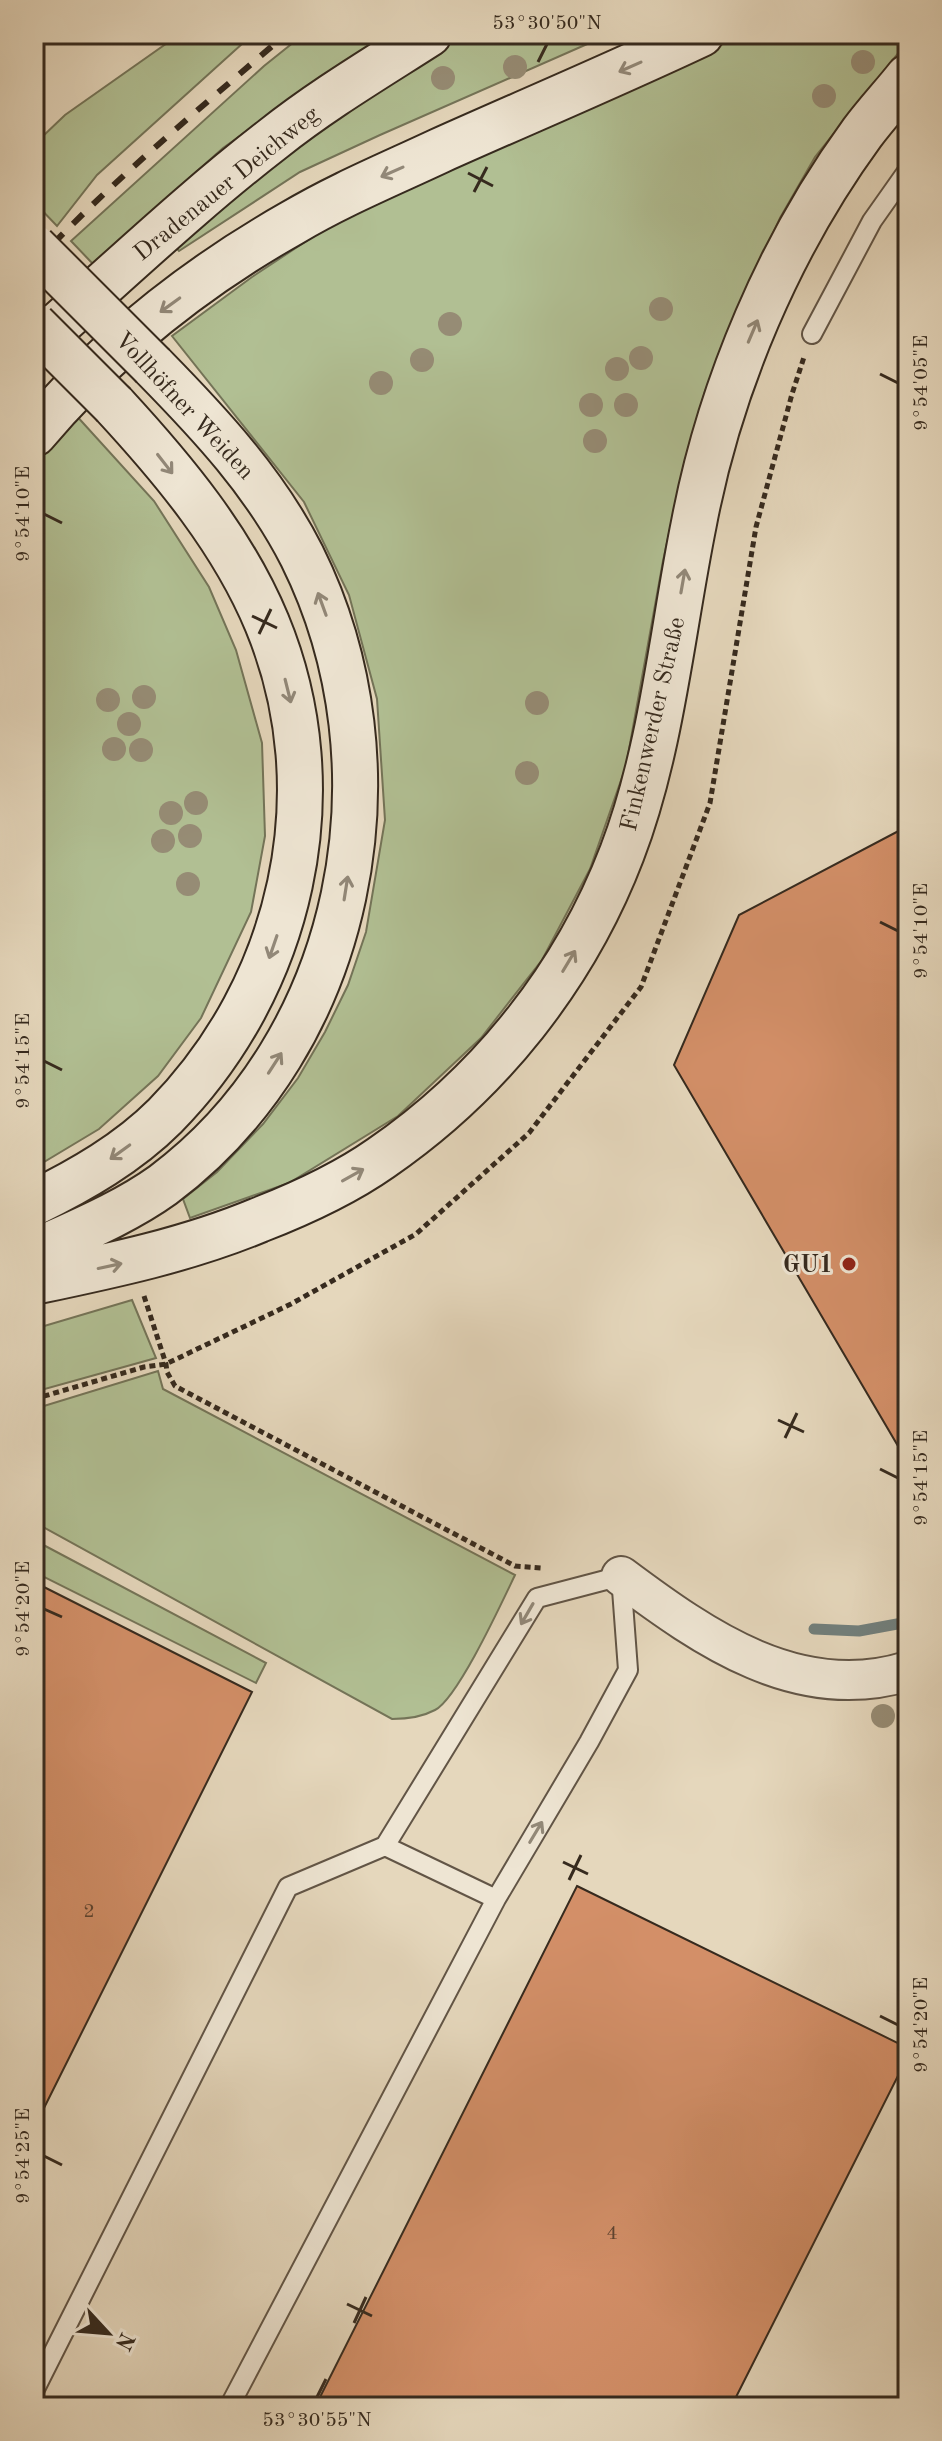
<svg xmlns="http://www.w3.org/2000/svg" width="942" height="2441" font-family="'Old Standard TT',serif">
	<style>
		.green { fill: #b1bf93; stroke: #747458; stroke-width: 2 }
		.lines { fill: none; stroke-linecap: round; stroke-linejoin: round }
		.stream { stroke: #717f7c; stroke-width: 11 }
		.building { fill: #d38f68; stroke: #362a1e; stroke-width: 2 }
		.lane-casing { stroke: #625546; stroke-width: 22 }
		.street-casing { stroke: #625546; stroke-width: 42 }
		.secondary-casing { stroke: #362a1e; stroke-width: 48 }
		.path { stroke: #362a1e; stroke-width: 5; stroke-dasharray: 6 4; stroke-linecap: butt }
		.lane { stroke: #eee5d3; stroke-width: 18 }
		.street { stroke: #eee5d3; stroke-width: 38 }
		.secondary { stroke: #eee5d3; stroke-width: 44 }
		.rail { stroke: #362a1e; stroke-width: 6; stroke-dasharray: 14 14; stroke-linecap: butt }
		.secondary-bridge-casing { stroke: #362a1e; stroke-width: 48; stroke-linecap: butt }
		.secondary-bridge { stroke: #eee5d3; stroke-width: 44 }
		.tree { fill: #968c75 }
		.oneway { stroke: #928878 }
		.ticks { fill: none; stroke: #362a1e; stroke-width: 3 }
		.poi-dot { fill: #8f2418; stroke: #eee5d3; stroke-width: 3 }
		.labels { text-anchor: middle; stroke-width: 6; stroke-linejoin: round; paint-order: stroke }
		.number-label { font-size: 20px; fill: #5d4330 }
		.street-label { font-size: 24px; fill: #362a1e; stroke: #eee5d3 }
		.poi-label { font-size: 24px; font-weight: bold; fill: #362a1e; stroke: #eee5d3; text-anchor: end }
		.neatline { fill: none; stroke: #362a1e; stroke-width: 3 }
		.ticks-label { font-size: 20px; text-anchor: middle; fill: #362a1e }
	</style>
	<rect width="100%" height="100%" fill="#e5d7bc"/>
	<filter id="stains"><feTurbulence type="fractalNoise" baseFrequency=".0025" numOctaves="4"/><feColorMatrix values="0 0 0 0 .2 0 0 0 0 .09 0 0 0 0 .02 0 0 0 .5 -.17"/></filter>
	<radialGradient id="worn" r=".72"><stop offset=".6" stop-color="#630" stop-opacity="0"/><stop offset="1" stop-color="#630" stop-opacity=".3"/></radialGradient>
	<path class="green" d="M180,34H253L97,175L57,226L34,202V139L42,137L65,115Z
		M304,34H385L223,148L93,264L71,241L264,66Z
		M461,34H610L380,135L300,172L179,251L173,244C262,166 362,98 461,34Z
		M744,34H908V41L815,157L780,218L744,296L705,391L684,464L663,561L626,766L590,869L542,960L481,1038L398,1116L289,1183L190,1218L183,1199L217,1172L263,1124L298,1078L325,1032L348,985L366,932L385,820L377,699L349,595L304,502L172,336L252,277L350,212L544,128Z
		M74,413L154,501L209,587L236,650L262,743L265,836L251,912L201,1018L158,1076L99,1129L34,1168V456Z
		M132,1300L156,1358L34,1392V1329Z
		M158,1371L163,1389L515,1575C502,1602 458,1698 435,1710C422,1717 407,1719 392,1719L34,1522V1409Z
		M34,1540L266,1663L256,1683L34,1572Z"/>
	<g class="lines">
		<path class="stream" d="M814,1629L859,1631L908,1622"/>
	</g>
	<path class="building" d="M908,826V1463L674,1065L739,915Z
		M34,1582L252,1692L34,2128Z
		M577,1886L908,2048V2056L731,2407H315Z"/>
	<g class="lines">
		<g class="lane-casing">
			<path id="lane" d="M812,334L872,221L908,170
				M385,1846L496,1899
				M34,2391L288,1887L385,1846L537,1598L621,1576L628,1670L589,1742L496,1899L229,2407"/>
		</g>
		<g class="street-casing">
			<path id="street" d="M621,1576C704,1638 799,1705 908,1671"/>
		</g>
		<g class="secondary-casing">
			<path id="secondary" d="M34,346C113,277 190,203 273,139C322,100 376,68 429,34
				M34,434C106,349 195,278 292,223C339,195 390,174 439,151C526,112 614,75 701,34
				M34,1203C81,1180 128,1153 165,1116C292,987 337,792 267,623C233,541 174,470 114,405
				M34,1252C77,1232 124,1213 163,1185C354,1042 407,767 302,556C265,483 210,424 153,366
				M34,1282C110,1266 187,1250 259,1220C300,1204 344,1184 381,1158C490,1083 575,976 622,853C662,749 672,631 694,523C720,386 780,245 862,133C876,114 893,96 908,77"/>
		</g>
		<path class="path" d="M144,1296L166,1364L167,1372L175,1386L515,1566L541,1568
			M34,1399L144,1367L166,1364L291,1304L416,1234L529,1133L641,987L710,803L756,527L792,394L804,357"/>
		<use href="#lane" class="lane"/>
		<use href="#street" class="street"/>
		<use href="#secondary" class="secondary"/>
		<path class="rail" d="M34,264C111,181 201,108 286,34"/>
		<g class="secondary-bridge-casing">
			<path id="secondary-bridge" d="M34,247L153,366
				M34,325L114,405"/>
		</g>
		<use href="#secondary-bridge" class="secondary-bridge"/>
	</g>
	<g class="tree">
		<circle cx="863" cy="62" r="12"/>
		<circle cx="515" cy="67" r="12"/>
		<circle cx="443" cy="78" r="12"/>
		<circle cx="824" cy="96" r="12"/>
		<circle cx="661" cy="309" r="12"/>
		<circle cx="450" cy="324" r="12"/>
		<circle cx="641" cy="358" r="12"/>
		<circle cx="422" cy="360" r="12"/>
		<circle cx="617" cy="369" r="12"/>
		<circle cx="381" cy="383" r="12"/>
		<circle cx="591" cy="405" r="12"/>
		<circle cx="626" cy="405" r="12"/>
		<circle cx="595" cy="441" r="12"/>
		<circle cx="144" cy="697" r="12"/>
		<circle cx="108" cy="700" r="12"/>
		<circle cx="537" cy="703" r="12"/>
		<circle cx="129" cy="724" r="12"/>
		<circle cx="114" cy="749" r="12"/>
		<circle cx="141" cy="750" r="12"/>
		<circle cx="527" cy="773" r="12"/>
		<circle cx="196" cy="803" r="12"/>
		<circle cx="171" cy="813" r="12"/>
		<circle cx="190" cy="836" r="12"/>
		<circle cx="163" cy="841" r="12"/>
		<circle cx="188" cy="884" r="12"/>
		<circle cx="883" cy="1716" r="12"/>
	</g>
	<defs><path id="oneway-shaft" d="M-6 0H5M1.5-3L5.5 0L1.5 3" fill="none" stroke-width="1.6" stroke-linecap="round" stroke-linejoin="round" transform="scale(2)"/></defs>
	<g class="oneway">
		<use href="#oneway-shaft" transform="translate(630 67) rotate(156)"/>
		<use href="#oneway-shaft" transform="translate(392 172) rotate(156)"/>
		<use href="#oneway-shaft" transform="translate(170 305) rotate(144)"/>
		<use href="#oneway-shaft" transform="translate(753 331) rotate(-67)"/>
		<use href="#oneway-shaft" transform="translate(165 464) rotate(52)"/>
		<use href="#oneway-shaft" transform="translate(683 581) rotate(-80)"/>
		<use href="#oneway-shaft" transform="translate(322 604) rotate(-110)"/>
		<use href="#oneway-shaft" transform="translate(288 691) rotate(76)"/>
		<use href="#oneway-shaft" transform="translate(346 888) rotate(-81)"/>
		<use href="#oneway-shaft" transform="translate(273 947) rotate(109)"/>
		<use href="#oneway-shaft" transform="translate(569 961) rotate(-59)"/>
		<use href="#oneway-shaft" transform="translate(275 1063) rotate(-57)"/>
		<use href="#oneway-shaft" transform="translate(120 1152) rotate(144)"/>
		<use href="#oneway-shaft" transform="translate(353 1175) rotate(-29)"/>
		<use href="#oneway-shaft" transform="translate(110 1266) rotate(-12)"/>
		<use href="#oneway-shaft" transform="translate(527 1614) rotate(120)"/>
		<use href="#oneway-shaft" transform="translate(536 1832) rotate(-59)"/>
	</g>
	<path class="ticks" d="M538,62L547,44M468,173L493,186M474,192L487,167M880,374L898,383M44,514L62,523M252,616L277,628M259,634L271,609M880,922L898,931M44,1061L62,1070M778,1420L804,1432M785,1438L797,1413M880,1469L898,1478M44,1609L62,1617M563,1862L588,1874M569,1880L581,1855M880,2016L898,2025M44,2156L62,2165M347,2304L372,2316M354,2323L366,2297M317,2397L326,2379"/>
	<circle class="poi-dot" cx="849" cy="1264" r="8"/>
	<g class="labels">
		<g class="number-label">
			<text x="89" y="1917">2</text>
			<text x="612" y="2239">4</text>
		</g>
		<g class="street-label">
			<text transform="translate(226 183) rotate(-39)" y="8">Dradenauer Deichweg</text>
			<text transform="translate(185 405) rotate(47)" y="8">Vollhöfner Weiden</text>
			<text transform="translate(652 724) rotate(-77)" y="8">Finkenwerder Straße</text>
		</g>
		<g class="poi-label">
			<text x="833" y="1272">GU1</text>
		</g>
	</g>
	<rect width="942" height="2441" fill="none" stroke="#e5d7bc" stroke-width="88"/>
	<g transform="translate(108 2333) rotate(116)" stroke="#eee5d3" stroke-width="6" paint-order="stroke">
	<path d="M0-6L14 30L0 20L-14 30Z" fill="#362a1e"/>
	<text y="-12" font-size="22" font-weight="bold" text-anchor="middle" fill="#362a1e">N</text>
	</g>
	<rect x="44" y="44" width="854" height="2353" class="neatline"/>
	<g class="ticks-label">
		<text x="547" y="29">53°30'50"N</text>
		<text transform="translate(920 383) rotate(-90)" y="7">9°54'05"E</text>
		<text transform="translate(22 514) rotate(-90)" y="7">9°54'10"E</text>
		<text transform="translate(920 931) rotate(-90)" y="7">9°54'10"E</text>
		<text transform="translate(22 1061) rotate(-90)" y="7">9°54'15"E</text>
		<text transform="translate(920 1478) rotate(-90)" y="7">9°54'15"E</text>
		<text transform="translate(22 1609) rotate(-90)" y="7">9°54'20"E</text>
		<text transform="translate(920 2025) rotate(-90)" y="7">9°54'20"E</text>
		<text transform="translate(22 2156) rotate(-90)" y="7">9°54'25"E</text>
		<text x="317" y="2426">53°30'55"N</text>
	</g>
	<rect width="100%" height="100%" filter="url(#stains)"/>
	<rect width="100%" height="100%" fill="url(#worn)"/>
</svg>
